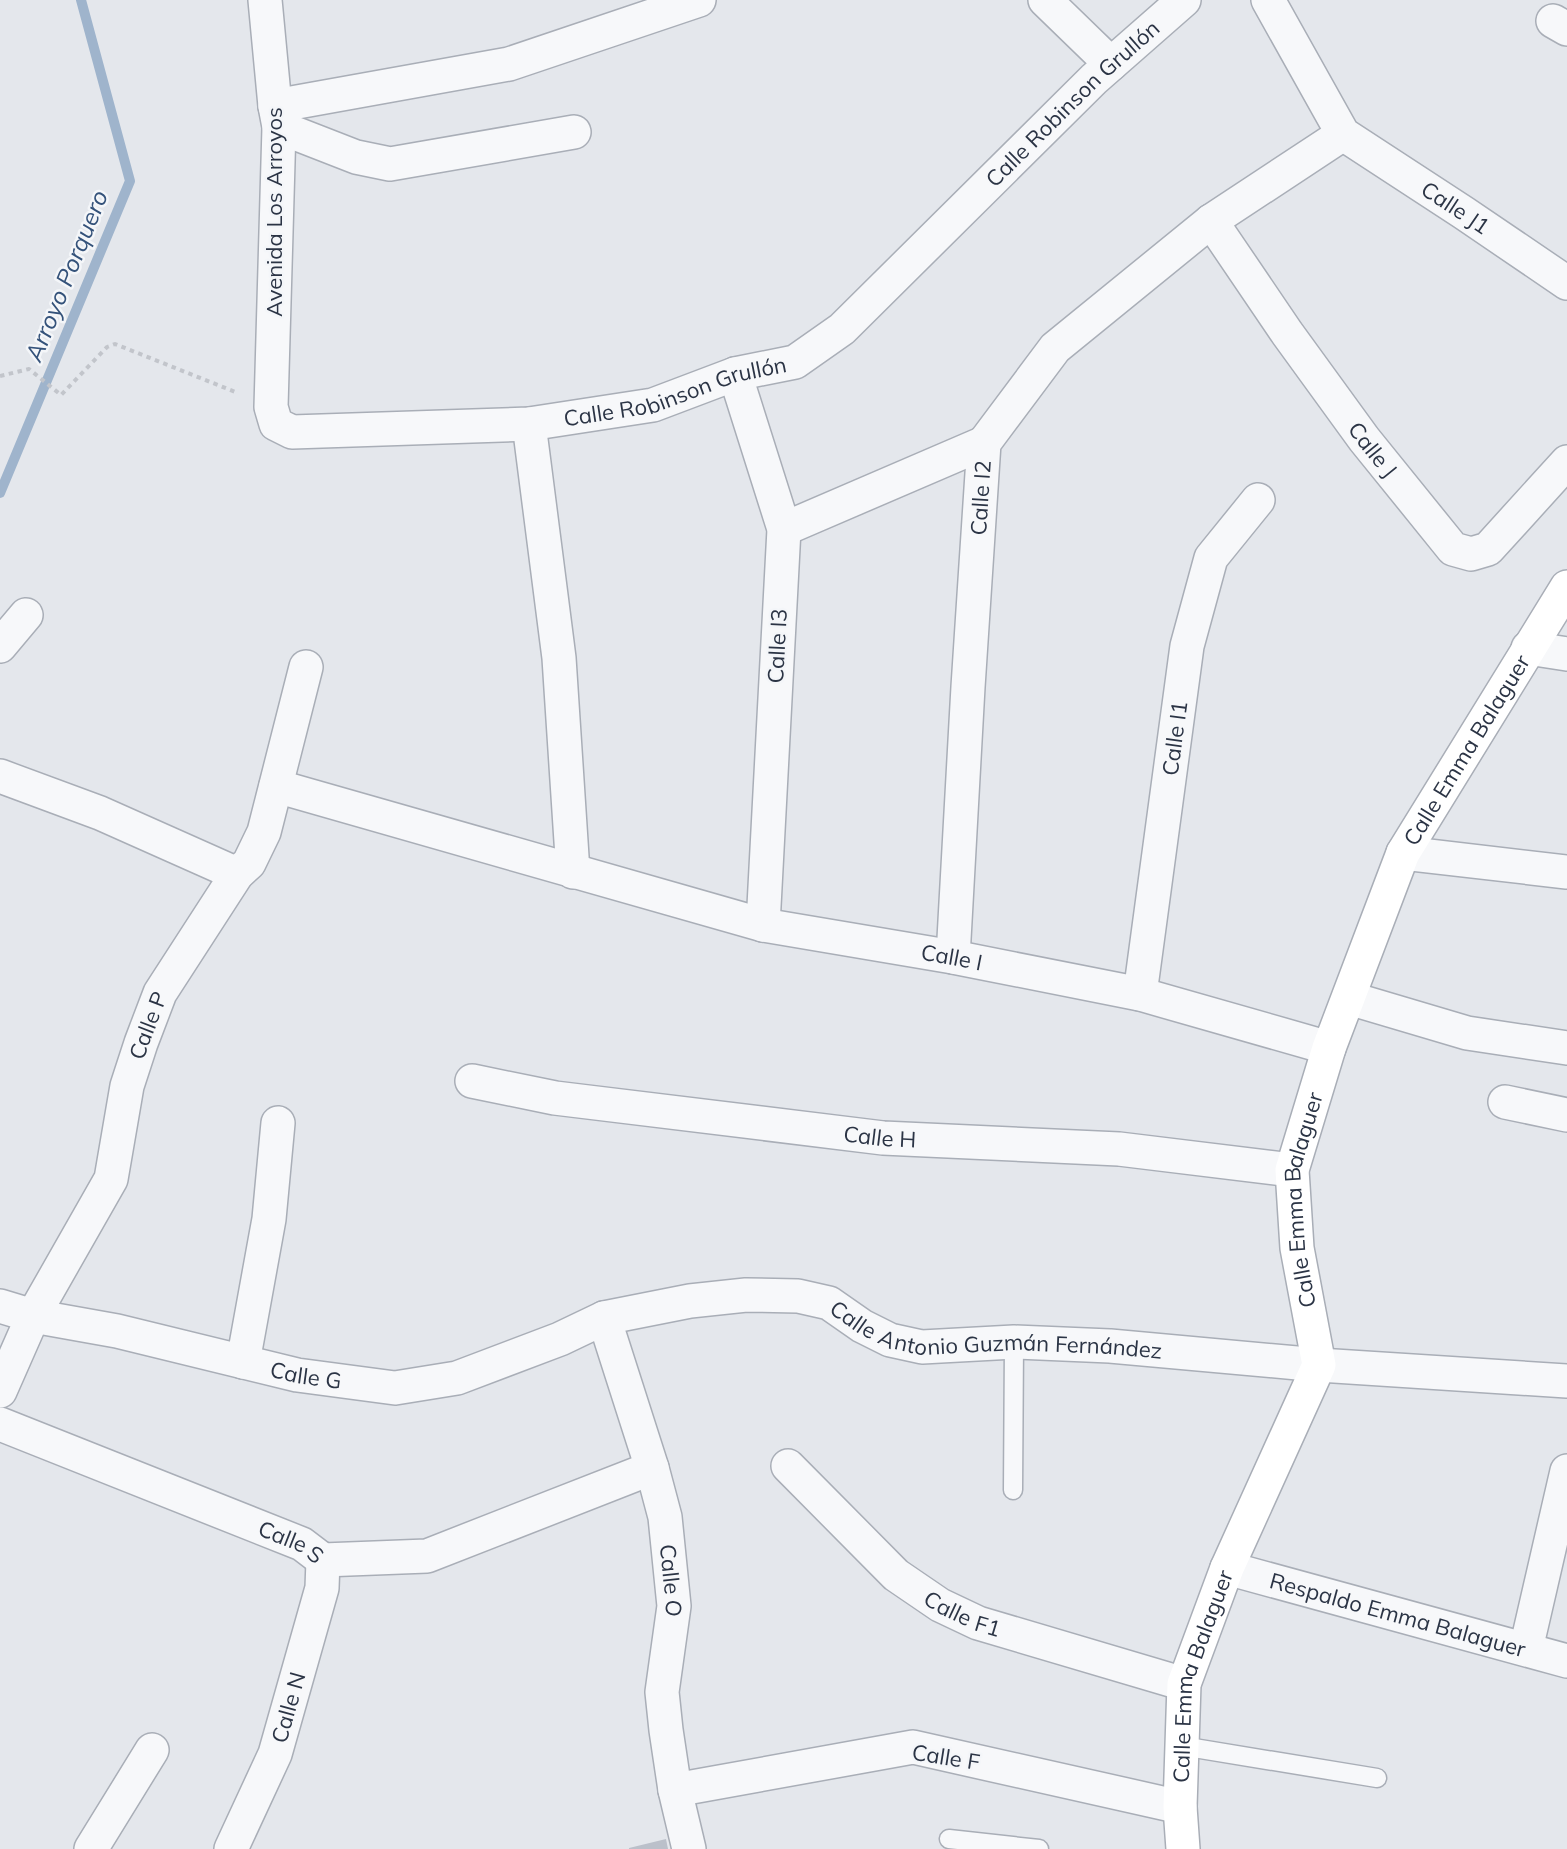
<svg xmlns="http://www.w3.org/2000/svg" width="1567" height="1849" font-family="Mulish,sans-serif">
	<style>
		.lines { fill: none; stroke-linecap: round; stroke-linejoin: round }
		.stream { stroke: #9fb4cc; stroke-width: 10 }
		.building { fill: #bbc0ca }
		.lane-casing { stroke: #a9aeb7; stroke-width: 21 }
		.street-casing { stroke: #a9aeb7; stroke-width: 36 }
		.secondary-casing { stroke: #a9aeb7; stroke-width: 36 }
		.path { stroke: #c2c5cb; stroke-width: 4; stroke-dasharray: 4.5 4.5; stroke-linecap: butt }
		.lane { stroke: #f7f8fa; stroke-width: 18 }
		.street { stroke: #f7f8fa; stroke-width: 33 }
		.secondary { stroke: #fff; stroke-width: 33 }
		.labels { text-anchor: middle; stroke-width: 5; stroke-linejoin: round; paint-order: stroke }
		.street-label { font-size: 22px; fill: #2b3445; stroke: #f4f6f9 }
		.water-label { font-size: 24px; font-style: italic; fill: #34527a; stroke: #f4f6f9 }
	</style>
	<rect width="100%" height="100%" fill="#e4e7ec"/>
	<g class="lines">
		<path class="stream" d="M0,493L130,181L81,0"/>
	</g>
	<path class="building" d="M666,1839L668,1849H629V1848Z"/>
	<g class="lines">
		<g class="lane-casing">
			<path id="lane" d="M1013,1490L1014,1342
				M1182,1746L1377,1778
				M949,1839L1039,1849"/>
		</g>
		<g class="street-casing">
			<g id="street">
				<path id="s1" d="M265,0L275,106L279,127L271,407L276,424L292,432L529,424L653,405L735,374L795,362L842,329L1094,79L1184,0"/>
				<path d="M1045,0L1111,64"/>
				<path id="s2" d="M1268,0L1343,134L1464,213L1567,283"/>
				<path d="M1553,21L1567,29"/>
				<path d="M275,106L509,64L699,0"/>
				<path d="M279,127L356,157L390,164L574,132"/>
				<path id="s3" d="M1211,221L1287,333L1364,439L1453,549L1471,554L1488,549L1567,462"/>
				<path d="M735,374L784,529L763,925"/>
				<path d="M529,424L559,658L573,872"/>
				<path d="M784,529L984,443"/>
				<path d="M0,646L26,615"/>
				<path d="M1528,648L1567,654"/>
				<path d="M0,776L100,813L237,874"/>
				<path id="s4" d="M276,786L763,925L953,957L1140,994L1329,1048"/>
				<path d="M1403,853L1567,872"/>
				<path id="s5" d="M953,957L968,687L984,443L1055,348L1211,221L1343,134"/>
				<path id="s6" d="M1140,994L1187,646L1211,558L1258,500"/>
				<path d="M1349,998L1467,1033L1567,1048"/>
				<path id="s7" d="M472,1081L555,1098L883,1138L1119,1149L1292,1170"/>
				<path d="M1505,1102L1567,1115"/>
				<path id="s8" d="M0,1306L33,1316L117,1331L297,1375L395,1388L457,1378L560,1339L604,1318L690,1301L746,1295L798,1296L829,1303L862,1326L890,1340L922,1347L1014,1342L1110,1346L1319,1365L1567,1381"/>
				<path id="s9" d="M604,1318L652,1468L665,1517L674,1606L662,1692L666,1730L675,1790L689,1849"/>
				<path d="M243,1362L269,1219L278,1123"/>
				<path id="s10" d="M0,1391L33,1316L111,1179L127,1086L141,1043L160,993L237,874L249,863L264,832L306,667"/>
				<path id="s11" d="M0,1424L302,1544L323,1560L427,1556L652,1468"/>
				<path id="s12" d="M788,1466L896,1575L940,1605L978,1623L1184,1684"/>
				<path id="s13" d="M1227,1568L1567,1661"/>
				<path d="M1526,1649L1567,1471"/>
				<path d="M675,1790L913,1747L1180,1807"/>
				<path d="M91,1849L152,1750"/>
				<path id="s14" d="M231,1849L275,1754L322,1588L323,1560"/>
			</g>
		</g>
		<g class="secondary-casing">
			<g id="secondary">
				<path id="s15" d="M1183,1849L1180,1807L1184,1684L1227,1568L1319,1365L1297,1248L1292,1170L1329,1048L1403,853L1567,587"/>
			</g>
		</g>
		<path class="path" d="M0,376L29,369L61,395L107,347L115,344L238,393"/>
		<use href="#lane" class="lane"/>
		<use href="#street" class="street"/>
		<use href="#secondary" class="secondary"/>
	</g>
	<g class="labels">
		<g class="street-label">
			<text dy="8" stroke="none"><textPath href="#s1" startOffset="1335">Calle Robinson Grullón</textPath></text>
			<text dy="8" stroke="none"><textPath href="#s2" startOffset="288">Calle J1</textPath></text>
			<text transform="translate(274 212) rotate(-90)" y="8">Avenida Los Arroyos</text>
			<text dy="8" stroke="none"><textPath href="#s1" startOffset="831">Calle Robinson Grullón</textPath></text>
			<text dy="8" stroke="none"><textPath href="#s3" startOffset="280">Calle J</textPath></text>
			<text dy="8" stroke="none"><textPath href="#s5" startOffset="460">Calle I2</textPath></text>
			<text transform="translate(777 646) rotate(-87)" y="8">Calle I3</text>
			<text dy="8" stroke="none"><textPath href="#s6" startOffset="258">Calle I1</textPath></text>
			<text dy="8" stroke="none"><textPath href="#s15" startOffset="1166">Calle Emma Balaguer</textPath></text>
			<text dy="8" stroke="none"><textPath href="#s4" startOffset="698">Calle I</textPath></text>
			<text dy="8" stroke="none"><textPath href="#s10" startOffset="398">Calle P</textPath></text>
			<text dy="8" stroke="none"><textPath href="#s7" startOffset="412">Calle H</textPath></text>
			<text dy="8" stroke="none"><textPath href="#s15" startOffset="680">Calle Emma Balaguer</textPath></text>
			<text dy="8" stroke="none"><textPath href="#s8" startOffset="1028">Calle Antonio Guzmán Fernández</textPath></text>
			<text dy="8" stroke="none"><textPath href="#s8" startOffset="314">Calle G</textPath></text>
			<text dy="8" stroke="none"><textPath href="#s11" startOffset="314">Calle S</textPath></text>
			<text dy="8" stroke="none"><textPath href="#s9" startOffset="272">Calle O</textPath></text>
			<text dy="8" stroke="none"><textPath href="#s12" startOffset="231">Calle F1</textPath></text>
			<text dy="8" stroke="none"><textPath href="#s13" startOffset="177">Respaldo Emma Balaguer</textPath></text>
			<text dy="8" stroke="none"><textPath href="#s15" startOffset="176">Calle Emma Balaguer</textPath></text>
			<text dy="8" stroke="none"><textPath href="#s14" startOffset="153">Calle N</textPath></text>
			<text transform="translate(946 1757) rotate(9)" y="8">Calle F</text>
		</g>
		<g class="water-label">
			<text transform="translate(67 276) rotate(-68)" y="8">Arroyo Porquero</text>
		</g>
	</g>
</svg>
